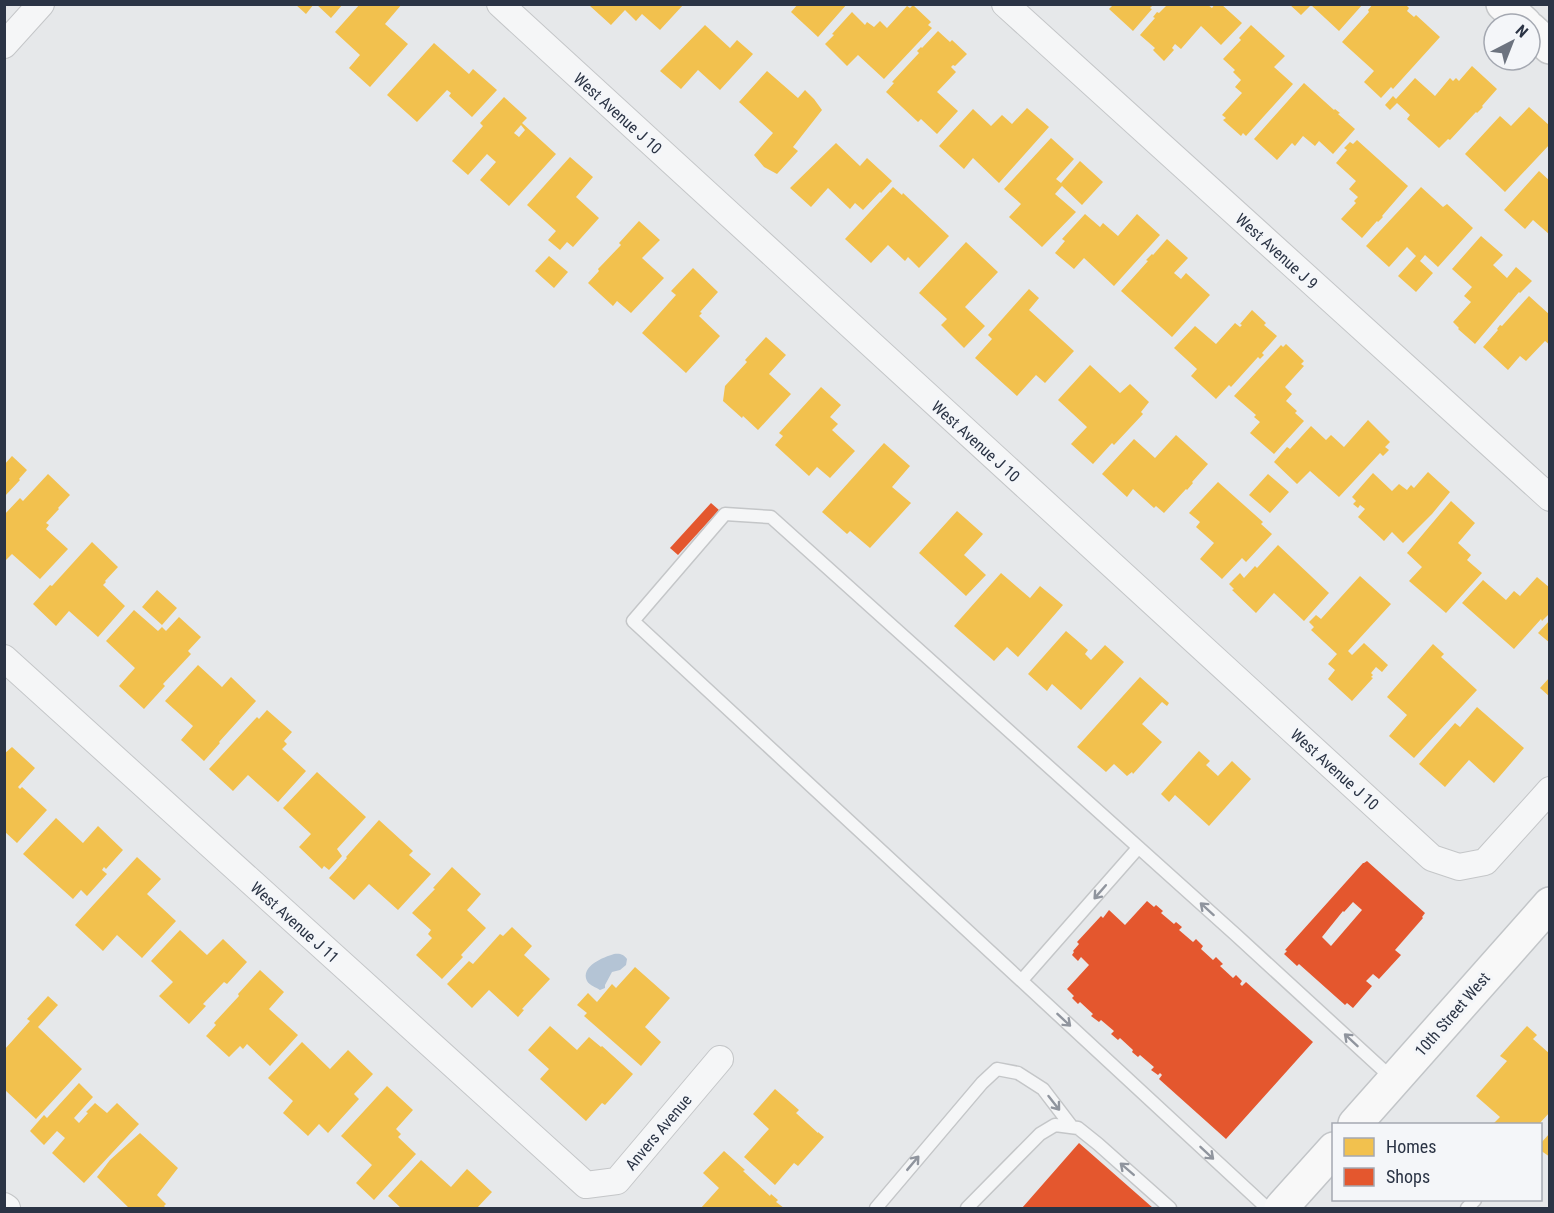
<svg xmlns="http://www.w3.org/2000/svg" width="1554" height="1213" font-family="'Roboto Condensed',sans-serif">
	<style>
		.water { fill: #b4c4d5 }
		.homes { fill: #f2c14e; fill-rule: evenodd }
		.shops { fill: #e4572e; fill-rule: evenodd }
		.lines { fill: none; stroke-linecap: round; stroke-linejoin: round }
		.lane-casing { stroke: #c4c6c8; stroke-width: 15 }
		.street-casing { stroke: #c4c6c8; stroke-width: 28 }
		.secondary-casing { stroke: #c4c6c8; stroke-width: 36 }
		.primary-casing { stroke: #c2c5c8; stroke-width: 36 }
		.lane { stroke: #f5f6f7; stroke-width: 12 }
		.street { stroke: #f5f6f7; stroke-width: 26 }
		.secondary { stroke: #f8f8f8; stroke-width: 33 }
		.primary { stroke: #f8f8f8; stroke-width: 33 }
		.oneway { stroke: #90959e }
		.labels { text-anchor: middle; stroke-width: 6; stroke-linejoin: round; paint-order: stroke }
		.street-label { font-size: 16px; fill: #2b3445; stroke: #f4f6f9 }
	</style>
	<rect width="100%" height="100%" fill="#e6e8ea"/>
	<path class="water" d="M614,954C619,953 624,954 627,959L626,965L620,970L612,972L605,985V988L600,990C596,987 590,986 587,981C580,966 604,957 614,954Z"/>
	<path class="homes" d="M295,4H314L306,14Z
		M316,4H343L331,18Z
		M360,4H402L385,24L408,44L370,87L349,68L360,55L335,32Z
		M592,4H684L660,30L642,14L636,21L625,10L611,25L590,6Z
		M798,4H847L818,37L791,12Z
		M1215,4H1221L1242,23L1221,45L1201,26L1181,49L1175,44L1172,48L1174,50L1164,61L1153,50L1155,48L1140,35L1155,18L1153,17L1157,12L1159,13L1167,5H1208L1212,8Z
		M1289,4H1363L1339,31L1311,5L1301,15Z
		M1373,4L1375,6L1376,4H1405L1409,8L1407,11L1414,17L1416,15L1440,37L1393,89L1391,87L1381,98L1364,82L1374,71L1342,42L1369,12L1368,10Z
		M913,5L931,22L928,25L932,28L884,79L858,55L847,66L825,44L834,35L832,34L852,12L865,25L867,22L874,27L880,21L887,28L907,6L910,8Z
		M1113,5H1153L1150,8L1152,9L1133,31L1109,9Z
		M705,25L730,48L737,40L753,54L720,90L698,70L681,89L660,71Z
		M1251,25L1285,56L1274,67L1293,84L1246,136L1243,133L1241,136L1223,120L1226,118L1222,115L1242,93L1235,87L1241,80L1233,72L1235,70L1223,59L1241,40L1239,38Z
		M938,31L950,42L952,40L967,54L955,66L953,65L951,67L956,72L937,92L958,111L937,134L921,119L918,122L886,92L894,83L892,82L919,53L917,51L921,47L922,48Z
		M434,43L469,74L473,69L497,90L472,117L449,96L451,93L447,90L417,122L387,95Z
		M1472,66L1497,89L1482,106L1483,107L1477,113L1476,112L1450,140L1448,139L1439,148L1407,119L1410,115L1397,103L1390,110L1385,105L1393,96L1396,99L1415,78L1435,96L1450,78L1453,81L1456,78L1459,81Z
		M767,71L798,98L805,90L814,99L822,110L793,147L798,151L777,174L764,167L754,155L773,133L739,102Z
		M1304,83L1334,110L1335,109L1340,113L1338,114L1355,129L1333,154L1319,141L1315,146L1303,136L1295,146L1292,143L1277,160L1254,139Z
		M504,97L527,118L522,123L556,154L509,206L480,180L496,162L487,154L468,175L452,161L483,126L480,123ZM521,125L525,130L519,137L514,133Z
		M1529,107L1550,126V144L1505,192L1465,154L1500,116L1511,126Z
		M1027,108L1049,127L999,183L973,158L964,169L939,146L973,109L991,126L1002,115L1012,124Z
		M1051,138L1074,159L1056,179L1061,183L1080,161L1103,182L1082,205L1062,186L1055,194L1076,212L1042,247L1009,217L1021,204L1004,189Z
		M1357,140L1408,186L1382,216L1383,217L1378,222L1377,221L1362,238L1341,219L1356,203L1354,201L1358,197L1349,189L1356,181L1336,163L1347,150L1344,148L1350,142L1353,144Z
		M836,143L860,166L867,158L892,181L881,193L880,192L863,210L855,203L850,209L828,188L811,207L790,188Z
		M570,157L593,177L576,197L599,218L573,247L567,242L560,250L548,240L556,231L527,205Z
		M1539,171L1550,181V235L1533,220L1525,229L1504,210Z
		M893,187L902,195L903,193L949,236L919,268L908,257L905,261L888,245L871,263L845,239Z
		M1421,187L1443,207L1447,204L1473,228L1438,267L1425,255L1420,261L1433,273L1416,292L1398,276L1416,256L1407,247L1389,267L1366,246Z
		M1085,214L1100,227L1103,223L1118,236L1137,214L1160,235L1114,286L1084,258L1074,269L1055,253L1065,241L1062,239Z
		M639,221L660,240L642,258L664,278L631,313L617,301L613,306L588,283L599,271L598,269L621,245L619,243Z
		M1481,236L1503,255L1493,265L1507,278L1516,267L1532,281L1520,293L1519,292L1475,344L1458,329L1459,328L1453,322L1471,302L1464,296L1472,287L1452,269Z
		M1167,239L1188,258L1174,273L1181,279L1186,273L1210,295L1172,337L1121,291L1148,261L1146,260L1152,254L1153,255Z
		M966,242L998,272L965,307L985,326L964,348L941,325L947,319L919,293Z
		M549,256L568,272L554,288L535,271Z
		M693,268L718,292L700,312L702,313L699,316L720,336L686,373L642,333L676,295L671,291Z
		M1029,289L1039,298L1029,310L1074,351L1045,383L1036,375L1017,396L975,358L992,339L988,335Z
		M1529,296L1550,315V345L1545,341L1526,361L1520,356L1508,370L1483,347L1498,330L1497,329L1500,325L1502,326Z
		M1252,310L1266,323L1264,325L1277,336L1262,353L1264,355L1260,359L1258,357L1231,387L1229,385L1216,399L1191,376L1197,369L1174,348L1195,326L1216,344L1235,323L1240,327L1242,325L1240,324Z
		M766,337L786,355L769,374L791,394L758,430L743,416L742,418L723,401L725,386L747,362L745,360Z
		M1286,344L1304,361L1301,364L1304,366L1285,387L1292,394L1286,401L1297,411L1295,413L1304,421L1274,454L1250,433L1260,422L1254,417L1256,415L1234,396L1281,345L1283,347Z
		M1090,365L1120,393L1130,384L1149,402L1141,412L1143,414L1114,445L1112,443L1093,464L1071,444L1087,427L1058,400Z
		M821,387L841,405L830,417L838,424L832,430L855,451L830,478L817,467L809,476L775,445L783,436L779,433Z
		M1368,420L1390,442L1385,447L1389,450L1383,456L1380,453L1339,497L1310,471L1297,484L1274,462L1287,447L1290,449L1311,426L1326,440L1331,435L1344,447Z
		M1176,435L1208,464L1192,482L1193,483L1187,490L1186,489L1164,513L1156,506L1154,508L1133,489L1127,497L1102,474L1134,439L1155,458Z
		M884,443L910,466L892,487L911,503L870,548L850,531L847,534L822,512Z
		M12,456L27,470L19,479L20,480L4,497V465Z
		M1428,472L1450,492L1432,514L1403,543L1392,532L1384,541L1358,517L1365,509L1360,505L1358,508L1353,504L1356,501L1352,497L1373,473L1392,491L1399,484L1407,490L1411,485L1414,488Z
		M48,474L70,495L58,508L59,509L46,523L49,525L46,529L68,549L40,579L12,554L4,562V515L20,498L23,501Z
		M1268,474L1289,492L1270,513L1249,495Z
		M1218,482L1263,522L1261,524L1272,534L1246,562L1242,558L1222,579L1200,559L1214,543L1196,527L1200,522L1189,513Z
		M1451,501L1475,523L1458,543L1471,555L1467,560L1482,573L1446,613L1409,581L1422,567L1407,553Z
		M957,511L983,534L964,555L986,575L966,596L919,553Z
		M92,542L118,567L105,581L106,582L103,585L125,606L98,637L69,611L56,626L33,604L50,585L52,586Z
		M1278,545L1329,593L1304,621L1274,593L1256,613L1232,590L1234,589L1229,584L1240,573L1244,578L1255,566L1257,568Z
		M1001,573L1030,598L1040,586L1063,605L1018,657L1007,647L994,661L954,626Z
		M1360,576L1391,604L1348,651L1352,655L1364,643L1388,665L1382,672L1376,667L1371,673L1373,675L1371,677L1373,678L1352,701L1328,679L1335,670L1328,664L1337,654L1311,630L1314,627L1309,622L1316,615L1321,619Z
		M1537,577L1550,588V613L1542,621L1541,619L1514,649L1462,603L1483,580L1506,600L1514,591L1520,596Z
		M157,590L177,608L162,625L142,607Z
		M134,610L158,631L162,627L166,631L179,617L201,637L188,651L191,654L163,684L165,686L144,709L119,686L135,668L106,641Z
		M1550,620V643L1538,633Z
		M1066,631L1088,650L1085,654L1091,660L1105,645L1124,662L1081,710L1052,684L1047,691L1028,674Z
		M1433,644L1444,654L1441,657L1477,690L1414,758L1389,736L1407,715L1387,697Z
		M198,665L222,687L231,677L256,701L219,742L220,743L204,761L181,740L193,726L165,701Z
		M1140,677L1169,703L1167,706L1162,702L1142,724L1162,742L1133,774L1132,772L1127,776L1114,764L1106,772L1077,747Z
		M1550,677V697L1540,688Z
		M1477,707L1524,748L1494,783L1469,760L1445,787L1419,764L1455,723L1460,727Z
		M267,710L292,732L284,741L287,744L282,749L306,771L278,802L248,775L233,791L209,769L257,717L259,719Z
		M12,747L35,768L18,787L20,789L22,787L47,810L17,843L4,831V754Z
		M1199,751L1210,761L1206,765L1218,776L1232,761L1251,779L1209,826L1175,795L1169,802L1161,794Z
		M317,772L366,817L337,849L342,856L329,870L324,866L322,869L299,847L311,834L283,808Z
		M56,818L83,843L98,826L123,850L106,869L104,867L102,870L107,874L87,896L81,890L73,899L23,854Z
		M379,820L413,851L409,855L431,874L398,910L369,884L354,900L329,878L347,858L346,857Z
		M137,857L161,879L147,894L176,921L142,958L117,935L103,951L75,925Z
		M452,867L481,894L467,910L486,928L461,955L463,957L442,979L416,955L432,938L428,934L431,930L412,913L435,889L433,888Z
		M512,927L532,946L524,955L550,979L522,1009L524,1010L518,1017L489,990L472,1008L447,984L469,961L473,964L500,934L503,936Z
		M180,930L207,955L223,939L247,962L227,984L224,982L203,1004L206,1006L189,1024L159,996L173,982L151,961Z
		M635,967L670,998L645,1027L661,1042L641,1066L584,1016L587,1013L577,1005L588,993L597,1002L612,984L616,988Z
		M260,970L284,992L269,1009L298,1035L270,1066L247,1044L243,1049L240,1046L229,1057L206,1036L216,1025L214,1023L239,996L238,994Z
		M48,996L58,1005L38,1027L82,1069L36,1119L5,1090V1049L30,1021L27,1019Z
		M550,1026L577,1050L589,1037L601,1047L602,1046L633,1074L605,1105L602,1103L586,1121L540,1079L549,1069L528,1050Z
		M1527,1026L1537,1035L1533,1039L1550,1054V1112L1539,1124H1493L1500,1117L1476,1096L1507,1061L1500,1056Z
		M302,1042L330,1069L348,1050L373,1074L354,1094L359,1099L328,1133L319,1124L308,1136L283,1113L293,1101L268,1078Z
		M79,1083L93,1097L74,1118L79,1123L88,1113L86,1112L95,1103L107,1113L117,1103L139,1124L84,1183L52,1153L65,1138L57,1131L44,1145L30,1131L44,1115L47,1118Z
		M387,1086L413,1110L396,1129L401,1134L398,1137L416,1154L374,1200L356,1183L372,1165L341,1136Z
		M775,1089L799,1110L796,1113L818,1133V1132L824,1137L798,1166L794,1163L775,1185L744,1157L769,1129L753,1114Z
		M140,1133L178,1168L157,1195L166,1204L164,1206L166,1208H129L97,1177L110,1160Z
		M1550,1133V1157L1540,1150V1144Z
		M724,1151L745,1170L743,1171L770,1196L771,1194L778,1200L776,1202L784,1208H701L719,1188L703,1173Z
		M421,1160L451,1187L467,1169L492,1192L477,1208H401L388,1196Z"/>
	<path class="shops" d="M711,503L719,510L678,555L670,548Z
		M1367,861L1425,913L1422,917L1423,918L1395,950L1401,955L1379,979L1373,974L1366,981L1372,986L1353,1008L1347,1003L1345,1005L1299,964L1297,966L1284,954L1287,951L1285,950L1363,863H1364ZM1353,902L1362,910L1331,946L1322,937L1343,911L1344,912Z
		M1147,901L1154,907L1156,905L1163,911L1161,913L1174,924L1176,922L1182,927L1179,930L1193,942L1196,939L1203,946L1201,949L1213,960L1216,957L1223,964L1220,966L1233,978L1236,975L1242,981L1240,984L1242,986L1246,982L1313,1042L1226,1139L1159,1079L1162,1075L1160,1073L1158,1075L1151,1070L1154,1067L1140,1055L1138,1057L1132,1052L1133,1050L1120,1038L1118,1040L1111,1034L1114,1031L1101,1020L1099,1022L1091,1016L1093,1014L1080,1002L1078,1004L1072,998L1074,996L1067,989L1089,965L1081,957L1078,961L1072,955L1074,952L1073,951L1079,944L1077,942L1101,916L1103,918L1109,910L1125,925Z
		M1079,1143L1153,1208H1022Z"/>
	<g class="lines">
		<g class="lane-casing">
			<path id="lane" d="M1022,980L1138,848
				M876,1208L982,1083L997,1069L1018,1073L1043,1089L1072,1127
				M967,1208L1040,1134L1055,1125L1078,1128L1098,1144L1170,1208
				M1267,1208L633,621L725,514L771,517L1236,935L1394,1080
				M1467,1208L1475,1200"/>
		</g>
		<g class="street-casing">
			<path id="street" d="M500,4L1432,858L1459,867L1485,862L1550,790
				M1005,4L1550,498
				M4,45L41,4
				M4,658L586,1185L617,1181L720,1059
				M4,1206L7,1208"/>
		</g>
		<g class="secondary-casing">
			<path id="secondary" d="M1503,4L1525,24
				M1530,29L1550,47"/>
		</g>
		<g class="primary-casing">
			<path id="primary" d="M1355,1124L1550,904
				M1281,1208L1334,1149"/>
		</g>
		<use href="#lane" class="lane"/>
		<use href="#street" class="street"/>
		<use href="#secondary" class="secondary"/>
		<use href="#primary" class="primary"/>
	</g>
	<defs><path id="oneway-shaft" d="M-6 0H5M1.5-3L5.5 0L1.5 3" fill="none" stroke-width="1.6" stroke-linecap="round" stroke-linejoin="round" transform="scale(1.5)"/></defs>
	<g class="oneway">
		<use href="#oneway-shaft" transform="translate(1100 892) rotate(131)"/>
		<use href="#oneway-shaft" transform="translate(1207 909) rotate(-138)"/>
		<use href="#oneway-shaft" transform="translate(1064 1020) rotate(43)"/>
		<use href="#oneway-shaft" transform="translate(1351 1040) rotate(-137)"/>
		<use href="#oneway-shaft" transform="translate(1054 1103) rotate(52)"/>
		<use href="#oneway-shaft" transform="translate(1207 1153) rotate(43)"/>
		<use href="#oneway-shaft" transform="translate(913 1163) rotate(-50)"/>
		<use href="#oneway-shaft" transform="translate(1127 1169) rotate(-139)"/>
	</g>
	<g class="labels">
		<g class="street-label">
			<text transform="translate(618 113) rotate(42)" y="6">West Avenue J 10</text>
			<text transform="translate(1277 251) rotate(42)" y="6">West Avenue J 9</text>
			<text transform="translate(976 441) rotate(42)" y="6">West Avenue J 10</text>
			<text transform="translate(1335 769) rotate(42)" y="6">West Avenue J 10</text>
			<text transform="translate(295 922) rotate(42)" y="6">West Avenue J 11</text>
			<text transform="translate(1452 1014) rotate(-49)" y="6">10th Street West</text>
			<text transform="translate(658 1132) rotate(-50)" y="6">Anvers Avenue</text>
		</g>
	</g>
	<rect width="1554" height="1213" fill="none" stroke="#2b3445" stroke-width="12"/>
	<rect x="1332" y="1123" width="210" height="78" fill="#f4f6f9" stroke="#a4a8b1" stroke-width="1.5"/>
	<rect x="1344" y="1138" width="30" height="18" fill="#f2c14e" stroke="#a4a8b1" stroke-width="1.5"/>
	<text x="1386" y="1153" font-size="18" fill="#2b3445">Homes</text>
	<rect x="1344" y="1168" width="30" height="18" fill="#e4572e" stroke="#a4a8b1" stroke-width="1.5"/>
	<text x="1386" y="1183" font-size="18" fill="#2b3445">Shops</text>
	<g transform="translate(1512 42) rotate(42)"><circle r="28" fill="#f4f6f9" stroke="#a4a8b1" stroke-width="1.5"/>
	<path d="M0-4.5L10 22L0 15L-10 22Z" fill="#6c737f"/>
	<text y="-9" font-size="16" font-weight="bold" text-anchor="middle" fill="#2b3445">N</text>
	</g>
</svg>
